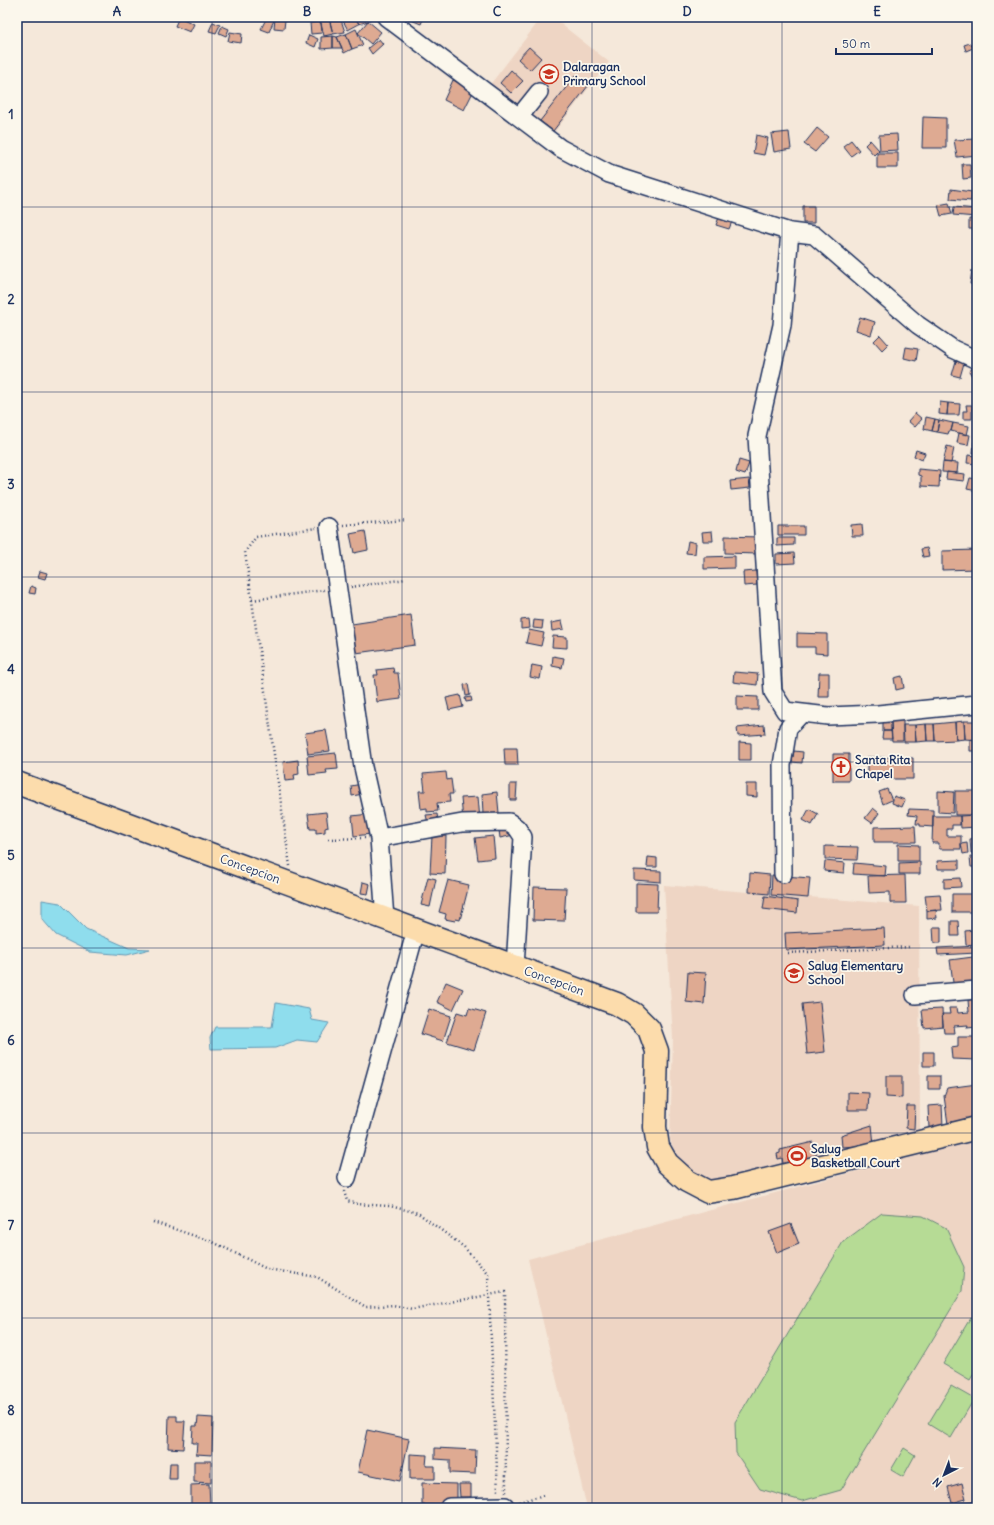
<svg xmlns="http://www.w3.org/2000/svg" width="994" height="1525" font-family="Delius,sans-serif">
	<style>
		.built { fill: #eed5c4 }
		.green { fill: #b6db95; stroke: #68857a }
		.water { fill: #8fdded; stroke: #6197b4 }
		.building { fill: #deaa92; stroke: #1b2f5e }
		.lines { fill: none; stroke-linecap: round; stroke-linejoin: round }
		.minor-casing { stroke: #1b2f5e; stroke-width: 20 }
		.major-casing { stroke: #1b2f5e; stroke-width: 25 }
		.path { stroke: #1b2f5e; stroke-width: 2.5; stroke-dasharray: 1 3; stroke-linecap: butt }
		.minor { stroke: #fbf7ec; stroke-width: 17 }
		.major { stroke: #fcdcac; stroke-width: 22 }
		.grid { fill: none; stroke: #1b2f5e; stroke-width: 1; stroke-opacity: 0.55 }
		.labels { text-anchor: middle; stroke-width: 3.5; stroke-linejoin: round; paint-order: stroke }
		.poi-label { font-size: 12px; font-weight: bold; fill: #1b2f5e; stroke: #fbf7ec; text-anchor: start }
		.street-label { font-size: 12px; fill: #1b2f5e; stroke: #fbf7ec }
		.neatline { fill: none; stroke: #1b2f5e; stroke-width: 1.5 }
		.grid-label { font-size: 13px; text-anchor: middle; font-weight: bold; fill: #1b2f5e }
	</style>
	<rect width="100%" height="100%" fill="#f5e8da"/>
	<filter id="ink" filterUnits="userSpaceOnUse"><feTurbulence type="fractalNoise" baseFrequency=".025" numOctaves="2"/><feDisplacementMap in="SourceGraphic" scale="8" xChannelSelector="R" yChannelSelector="G"/><feConvolveMatrix kernelMatrix="1 2 1 2 8 2 1 2 1" color-interpolation-filters="sRGB"/></filter>
	<g filter="url(#ink)">
		<path class="built" d="M542,17H552L609,62L552,135L489,86Z
			M664,885L919,906L920,1132L720,1183L688,1174L676,1159L670,1139L673,1039Z
			M977,1139V1508H587L528,1259Z"/>
		<path class="green" d="M882,1213L923,1216L946,1228L964,1267L962,1291L841,1490L802,1501L760,1489L736,1453L735,1422L843,1242Z
			M971,1317L977,1321V1368L970,1380L943,1364Z
			M951,1386L974,1399L951,1438L928,1424Z
			M904,1448L915,1455L903,1477L891,1470Z"/>
		<path class="water" d="M42,900L60,903L86,929L129,948L150,949L127,955L90,952L56,935L42,919Z
			M276,1003L309,1009L312,1020L329,1023L317,1042L297,1040L275,1048L211,1049L210,1038L215,1027H272Z"/>
		<path class="building" d="M179,17L194,24L190,32L175,26Z
			M267,17L274,20L269,32L261,29Z
			M334,17H340L345,32L333,34L329,18Z
			M341,17H355L359,24L348,30Z
			M355,17H373L368,21L359,24Z
			M412,17H424L421,24L411,20Z
			M329,18L333,34L324,36L320,20Z
			M275,19L285,20L284,29L274,28Z
			M368,21L381,32L371,44L358,33Z
			M213,22L220,25L216,33L209,31Z
			M321,22L322,33L311,34L310,23Z
			M222,26L229,29L226,36L219,33Z
			M356,29L363,45L352,49L346,34Z
			M230,32L242,34L241,43L228,41Z
			M346,34L352,49L344,53L337,37Z
			M309,35L318,39L315,47L306,43Z
			M333,36L337,37L342,48H333Z
			M333,36V48L321,49V37Z
			M379,39L383,44L372,54L368,48Z
			M970,43L973,48L966,51L964,45Z
			M529,47L541,58L530,70L518,59Z
			M511,70L523,81L511,93L500,83Z
			M575,76L588,86L553,131L540,121Z
			M453,80L474,90L464,110L444,100Z
			M923,117L946,118V148H922Z
			M817,128L828,137L815,152L804,144Z
			M789,132L791,149L774,152L771,134Z
			M897,134L898,150L880,151L879,135Z
			M756,135L768,138L764,155L753,153Z
			M977,139V155L957,157L954,140Z
			M851,140L859,150L851,156L843,146Z
			M870,140L879,150L874,155L865,145Z
			M877,153H898V168H877Z
			M962,164H970L971,178L963,179Z
			M951,189L972,192L971,201L950,199Z
			M949,203L952,214L941,216L938,205Z
			M803,206H814V223H803Z
			M954,207L977,209L976,217L953,215Z
			M720,215L733,219L729,229L716,225Z
			M969,219H977V229H969Z
			M972,270H977V285L970,284Z
			M860,317L875,322L871,335L856,330Z
			M880,335L888,344L882,350L874,341Z
			M906,347L918,349L916,361L904,358Z
			M956,361L964,363L960,377L952,375Z
			M975,367L977,370V389H974L975,381L969,371Z
			M940,402L948,403L947,415L939,414Z
			M948,403L960,404L959,415H947Z
			M966,405H972V419H963V411H967Z
			M915,413L922,419L915,427L908,421Z
			M926,417L935,419L932,431L924,429Z
			M935,419L939,420L937,432L932,431Z
			M939,420L953,423L951,431H949L948,434L937,432Z
			M953,423L969,426L967,435L951,431Z
			M959,433L970,435L968,445L957,443Z
			M974,442H977V456L976,453H973Z
			M947,446L954,448L951,463L943,462Z
			M916,450L925,453L922,460L914,456Z
			M968,455L977,456V464L967,463Z
			M739,460L749,463L745,475L736,472Z
			M943,462L958,463L957,473L942,472Z
			M918,469L940,471L939,487L921,486V476L918,475Z
			M947,472L965,474L964,481L946,479Z
			M970,478L977,479V491L967,489Z
			M749,479L750,488L731,490L730,481Z
			M862,524L863,536H852L851,525Z
			M778,526H804V535H778Z
			M365,531L368,550L354,553L350,534Z
			M712,531L713,541H703L702,532Z
			M725,536L758,537V554L725,553Z
			M777,538H794V545L777,546Z
			M688,541L696,543L695,554L686,553Z
			M927,548L929,556L923,557L921,549Z
			M977,550V569L942,570V551Z
			M794,553L795,563L776,564V554Z
			M735,556V568L704,569V557Z
			M40,571L47,573L45,579L38,577Z
			M756,571L757,585L744,586L743,572Z
			M31,586L36,588L35,594L29,593Z
			M411,615L415,645L356,653L352,624Z
			M529,619L530,628L521,629V620Z
			M534,620L543,621L542,629L533,628Z
			M562,621L564,629L552,631L551,623Z
			M529,630L544,633L541,646L526,643Z
			M797,633L827,634V654L815,653V647H797Z
			M553,636L567,637V648L552,647Z
			M553,656L564,658L562,668L552,666Z
			M532,665L542,667L540,679L530,677Z
			M393,668L394,673H398L401,699L377,702L374,675H378L377,670Z
			M734,672L758,674L757,685L733,682Z
			M819,673H829V697H818Z
			M902,676L904,688L896,690L894,678Z
			M468,684L470,695L466,696L464,685Z
			M460,695L463,707L449,710L446,698Z
			M737,696L758,697V710H737Z
			M471,697L472,701L466,702L465,698Z
			M891,720H903V741H892Z
			M964,721H977V740L965,739Z
			M964,721L965,739L956,740L955,722Z
			M883,722L891,723V731H883Z
			M955,722L956,740L935,741L934,724Z
			M926,724H934L935,741H927Z
			M926,724L927,741L916,742L915,725Z
			M764,725L765,734L738,736L737,728Z
			M903,725H915L916,742H904Z
			M326,730L330,751L308,754L305,733Z
			M883,731H891L892,739H882Z
			M970,739L977,740V751H970Z
			M739,742L751,743V760H739Z
			M504,748H517L518,765H505Z
			M794,751L803,752L802,763L792,762Z
			M336,753L338,769L326,770L327,773L309,775L307,756Z
			M833,754H849V781H833Z
			M867,757L913,758V779H867Z
			M298,760L299,774L294,775L295,780L285,781L283,762Z
			M446,772L447,780L451,779L453,794H449L450,802L437,803L438,811L427,812V808L421,809L419,791H425L423,774Z
			M362,784L363,794L352,796L351,786Z
			M510,784H517L516,800H510Z
			M746,784H757V797L746,796Z
			M887,789L892,800L883,804L879,792Z
			M938,791L954,792L953,813L938,812Z
			M955,791H977V815H955Z
			M497,792L499,813L483,814L482,794Z
			M894,796L905,800L902,807L892,803Z
			M478,797L480,820L463,821L461,798Z
			M873,808L879,813L872,823L865,818Z
			M809,809L818,814L812,825L803,820Z
			M909,809L933,810V827L920,826V824H916L917,816L908,815Z
			M326,812L328,827L325,828V832L316,833V829H310L308,814Z
			M369,814L371,834L354,836L352,816Z
			M437,814L439,826L429,827L426,815Z
			M975,815L976,827L961,828L960,816Z
			M933,816H960V825H952V829H947V836H961V849H939V843H932Z
			M915,826L916,842H874V827Z
			M512,827L514,835L500,838L499,830Z
			M432,836H446L445,874L430,873Z
			M493,836L495,858L478,860L475,838Z
			M977,838V852L971,853L970,839Z
			M967,843L968,853L963,854L961,844Z
			M898,844L919,845V861H898Z
			M825,846L858,847L857,860L825,859Z
			M648,857L657,858V867H647Z
			M970,857H975L976,867H971Z
			M959,860V869H938L937,861Z
			M825,861L845,863L844,873L824,871Z
			M920,862V874H899V863Z
			M854,863L886,866L885,876L853,874Z
			M634,870L661,871V882L634,880Z
			M750,873L770,875L769,894L749,892Z
			M772,875L810,878L808,898L771,895Z
			M905,875L906,903H890V892L869,893L868,876Z
			M428,877L436,879L430,907L421,905Z
			M960,878L961,887L944,888V879Z
			M448,880L469,885L460,920L456,919L455,921L445,919L446,914L439,912Z
			M363,882L370,884L368,894L361,893Z
			M636,883L658,884L657,912H636Z
			M534,887L566,888L564,921L533,920Z
			M940,894L942,910L927,911L925,895Z
			M952,894H973V912H952Z
			M765,896L798,901L797,913L763,909Z
			M936,910L937,918L927,919V911Z
			M974,917H977V939H975Z
			M951,921H958L959,936H951Z
			M933,927H941V943H934Z
			M884,928L885,945L786,950L785,933Z
			M973,930L974,944L966,945L965,931Z
			M977,946V953L938,955L937,948Z
			M973,957L974,965L977,964V988L954,990L950,960Z
			M688,972L706,973L704,1004L686,1002Z
			M446,982L463,989L453,1010L437,1002Z
			M977,999V1027L967,1028L968,1025L954,1026L955,1033H944L942,1014H950L949,1008H957L958,1013L969,1012L968,1000Z
			M820,1002L825,1052L807,1054L802,1004Z
			M469,1008L486,1013L474,1050L447,1042L457,1012L467,1015Z
			M429,1009L451,1016L443,1041L421,1034Z
			M942,1009L943,1026L924,1028L922,1010Z
			M958,1037H977V1060L952,1059L951,1048L958,1047Z
			M923,1052H934V1066H923Z
			M886,1076H902V1098L886,1097Z
			M928,1076H940V1089H928Z
			M977,1084V1120L948,1124L944,1096L947,1088Z
			M848,1092L869,1093L868,1110H848Z
			M942,1105L943,1127L929,1128L928,1106Z
			M907,1106H915L914,1129L906,1128Z
			M872,1125L874,1145L842,1147L841,1135Z
			M813,1142L818,1160L784,1169L782,1158L778,1159L777,1154L780,1153V1150Z
			M791,1224L799,1244L777,1253L769,1232Z
			M169,1416H177V1421H185L183,1449L168,1448Z
			M198,1417L213,1418L212,1455L196,1454L197,1443H192L193,1426H197Z
			M367,1430L409,1439L400,1481L358,1472Z
			M435,1448L476,1450L475,1474L450,1473V1460L435,1459Z
			M410,1454L427,1455L426,1466H435V1479H410Z
			M194,1461H211V1483L194,1482Z
			M170,1463H177V1479H169Z
			M422,1483L457,1484V1506L422,1505Z
			M962,1483L966,1499L952,1503L948,1487Z
			M209,1484L210,1505H191V1485Z
			M459,1484H471V1497H460Z
			M977,1500V1508H941Z
			M527,1502L528,1508H510V1506Z"/>
		<g class="lines">
			<g class="minor-casing">
				<path id="minor" d="M386,17L560,148L609,174L790,232L814,235L918,325L953,349L977,360
					M519,117L539,92
					M790,232L782,325L757,436L773,692L785,711L828,716L878,714L977,704
					M329,527L363,767L379,838L385,919
					M379,838L462,823L509,822L517,828L523,837L515,967
					M783,874L782,765L788,728L802,713
					M915,995L977,990
					M347,1178L416,930
					M449,1507L505,1506L506,1508"/>
			</g>
			<g class="major-casing">
				<path id="major" d="M17,783L617,1004L634,1014L649,1029L657,1051L655,1127L658,1147L667,1163L687,1181L708,1192L733,1188L977,1128"/>
			</g>
			<path class="path" d="M343,525L406,520
				M351,587L406,579
				M252,600L324,590
				M328,839L365,838
				M290,866L245,552L256,537L316,528
				M788,953L909,947
				M344,1191L347,1201L358,1204L390,1206L418,1213L464,1247L488,1274L498,1492
				M153,1222L213,1242L267,1269L317,1277L366,1307L393,1305L412,1309L505,1292L506,1493
				M519,1502L544,1495"/>
			<use href="#minor" class="minor"/>
			<use href="#major" class="major"/>
		</g>
	</g>
	<path class="grid" d="M212,17V1508M402,17V1508M592,17V1508M782,17V1508M17,207H977M17,392H977M17,577H977M17,762H977M17,948H977M17,1133H977M17,1318H977"/>
	<defs>
		<g id="school-ring" transform="scale(1)"><circle r="9.5" fill="#fbf7ec" stroke="#c8321e" stroke-width="1.5"/><path d="M0-5L7-2L0 1L-7-2ZM-4 1L0 2.5L4 1V4Q0 6-4 4Z" fill="#c8321e"/></g>
		<g id="church-ring" transform="scale(1)"><circle r="9.5" fill="#fbf7ec" stroke="#c8321e" stroke-width="1.5"/><path d="M-1.2-6h2.4v3.5h3.3v2.4h-3.3V6h-2.4V-.1h-3.3v-2.4h3.3Z" fill="#c8321e"/></g>
		<g id="stadium-ring" transform="scale(1)"><circle r="9.5" fill="#fbf7ec" stroke="#c8321e" stroke-width="1.5"/><path d="M0-5a6.5 5 0 1 0 0 10a6.5 5 0 1 0 0-10ZM-3.5-1.8h7v3.6h-7Z" fill="#c8321e"/></g>
	</defs>
	<g fill-rule="evenodd">
		<use href="#school-ring" x="549" y="74"/>
		<use href="#church-ring" x="841" y="767"/>
		<use href="#school-ring" x="794" y="973"/>
		<use href="#stadium-ring" x="797" y="1156"/>
	</g>
	<g class="labels">
		<g class="poi-label">
			<text x="563" y="71">Dalaragan<tspan x="563" dy="14">Primary School</tspan></text>
			<text x="855" y="764">Santa Rita<tspan x="855" dy="14">Chapel</tspan></text>
			<text x="808" y="970">Salug Elementary<tspan x="808" dy="14">School</tspan></text>
			<text x="811" y="1153">Salug<tspan x="811" dy="14">Basketball Court</tspan></text>
		</g>
		<g class="street-label">
			<text transform="translate(250 869) rotate(20)" y="4">Concepcion</text>
			<text transform="translate(554 981) rotate(20)" y="4">Concepcion</text>
		</g>
	</g>
	<rect width="994" height="1525" fill="none" stroke="#fbf7ec" stroke-width="44"/>
	<g transform="translate(944 1475) rotate(222)" stroke="#fbf7ec" stroke-width="3" paint-order="stroke">
	<path d="M0-3L7 15L0 10L-7 15Z" fill="#1b2f5e"/>
	<text y="-6" font-size="11" font-weight="bold" text-anchor="middle" fill="#1b2f5e">N</text>
	</g>
	<path d="M836 48v6h96v-6" fill="none" stroke="#1b2f5e" stroke-width="2"/>
	<text x="842" y="48" font-size="12" fill="#1b2f5e" stroke="#fbf7ec" stroke-width="3" paint-order="stroke">50 m</text>
	<rect x="22" y="22" width="950" height="1481" class="neatline"/>
	<g class="grid-label">
		<text x="117" y="16">A</text>
		<text x="307" y="16">B</text>
		<text x="497" y="16">C</text>
		<text x="687" y="16">D</text>
		<text x="877" y="16">E</text>
		<text x="11" y="119">1</text>
		<text x="11" y="304">2</text>
		<text x="11" y="489">3</text>
		<text x="11" y="674">4</text>
		<text x="11" y="860">5</text>
		<text x="11" y="1045">6</text>
		<text x="11" y="1230">7</text>
		<text x="11" y="1415">8</text>
	</g>
</svg>
